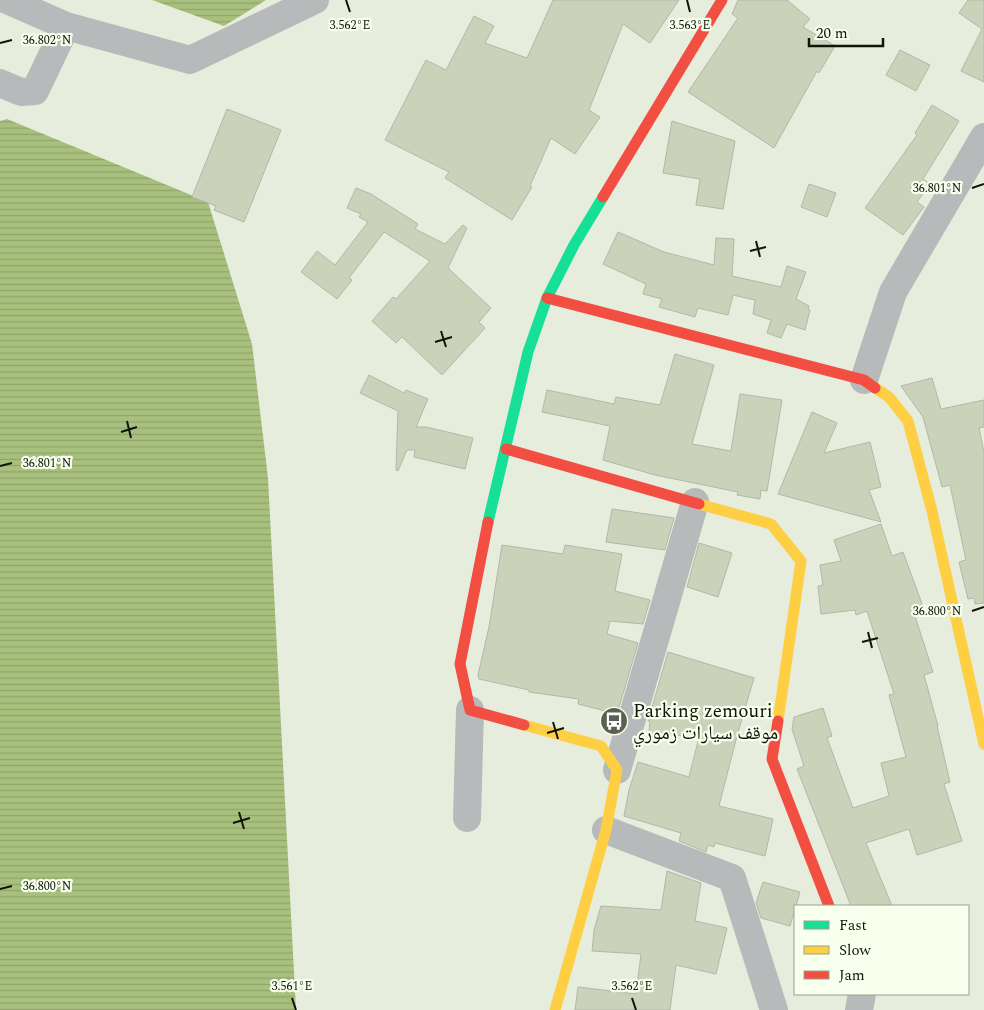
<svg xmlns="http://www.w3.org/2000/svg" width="984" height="1010" font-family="Spectral,'Noto Naskh Arabic',serif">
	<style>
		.water { fill: url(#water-rules) }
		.building { fill: #cad3ba; stroke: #b2b7aa }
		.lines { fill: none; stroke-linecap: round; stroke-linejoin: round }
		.street { stroke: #b7b9ba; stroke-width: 28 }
		.fast { stroke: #16e098; stroke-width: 11 }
		.slow { stroke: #ffcf43; stroke-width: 11 }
		.jam { stroke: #f24e42; stroke-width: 11 }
		.ticks { fill: none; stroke: #11140a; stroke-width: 2 }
		.labels { text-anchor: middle; stroke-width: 4.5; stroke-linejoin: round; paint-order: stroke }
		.poi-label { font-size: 19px; fill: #11140a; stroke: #f7ffed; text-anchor: start }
		.ticks-label { font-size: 12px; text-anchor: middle; fill: #11140a; stroke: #f7ffed; stroke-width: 4.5; stroke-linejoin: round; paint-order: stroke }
	</style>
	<defs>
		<pattern id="water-rules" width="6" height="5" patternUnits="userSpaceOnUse" patternTransform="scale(1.25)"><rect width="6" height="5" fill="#a8c07d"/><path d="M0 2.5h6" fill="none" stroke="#90a46b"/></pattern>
	</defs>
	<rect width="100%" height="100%" fill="#e6eddc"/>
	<path class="water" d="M152,0H266L224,26Z
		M7,119L208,202L252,344L268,478L296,1010H0V121Z"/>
	<path class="building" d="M553,0H679L650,43L623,24L589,110L600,117L575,154L551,138L530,186L532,187L512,220L445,178L449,172L385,140L426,60L446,70L474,16L494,26L485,43L527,58Z
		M738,0H787L810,19L803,27L835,46L819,73L817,71L774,148L688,92L738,18L732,14Z
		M968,0H984V82L961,71L982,29L959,13Z
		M900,50L930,65L916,91L886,75Z
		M932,105L959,121L923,179L930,184L917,202L924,207L903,235L865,208L917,135L915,133Z
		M227,109L281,130L244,222L214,210L216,206L192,197Z
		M672,121L735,141L723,209L696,205L700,179L663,173Z
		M809,184L836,193L827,217L801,207Z
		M356,188L371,194L418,224L415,229L445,244L463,225L467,228L448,268L491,308L479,322L485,328L442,375L402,337L396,343L372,321L393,297L396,299L430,261L384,232L349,278L352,280L337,299L301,272L317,251L335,265L368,222L359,217L361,214L347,208Z
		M618,232L664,252L714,265L716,238L734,239L732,276L781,287L787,266L806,272L796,299L809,306L808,309L810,310L805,330L787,324L781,338L767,333L771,320L753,314L755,300L733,295L728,315L698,308L695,317L659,307L662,299L643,294L646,284L603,264Z
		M675,354L714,365L692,444L731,451L740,394L782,400L767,491L761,490L760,499L737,495L738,492L655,475L603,460L610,426L542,412L547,390L614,404L616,397L660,405Z
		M369,375L404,393L406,390L428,399L416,427H426L473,438L465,469L414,457L415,450H407L398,471L396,470L398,411L360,393Z
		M932,378L941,409L984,400V427L979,428L984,452V603L975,604L974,598L968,599L959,562L966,560L950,485L942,487L923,417L901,386Z
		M812,412L837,423L824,453L870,442L881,487L869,490L881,522L778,494Z
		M612,509L674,518L665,550L606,542Z
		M881,524L892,556L903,552L925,612L915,616L933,672L924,675L938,726H937L950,782L944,784L962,841L917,855L909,829L866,843L892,906H851L797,769L804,766L792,729L794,717L823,708L832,736L827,738L853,808L889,796L881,763L906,757L889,695L894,694L867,611L856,615L855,610L821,614L818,586L823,585L820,565L841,561L834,540Z
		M699,543L732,553L718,597L687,587Z
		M502,545L563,554L565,545L622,554L615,591L650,600L643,624L610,621L607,634L638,643L617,714L578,704L579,699L529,692V690L479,679L478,675L489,627Z
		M668,652L754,678L737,736L719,806L773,819L765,856L715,843L714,847L708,845L706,852L679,841L681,833L624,816L629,790L638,762L689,777L699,737L649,733L650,721H648Z
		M667,871L701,883L695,921L727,928L716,974L676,965L670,1010H575L578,987L636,994L641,954L592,951L594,930L601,906L661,910Z
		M763,882L800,892L790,926L761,918L756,903Z"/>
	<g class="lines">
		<path class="street" d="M7,0L66,26L190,60L315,0
			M0,83L21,92L35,91L66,26
			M864,380L893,292L984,137
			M617,770L695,502
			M467,818L470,710
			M606,830L732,878L774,1010
			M859,1010L862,994"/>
		<path class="fast" d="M488,522L528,352L547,298L574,245L603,197"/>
		<path class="slow" d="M875,388L889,397L908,421L932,511L984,744
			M699,504L771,524L801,561L778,721
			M524,725L601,746L617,770L606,830L555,1010"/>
		<path class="jam" d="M603,197L722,0
			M547,298L864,380L875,388
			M506,449L699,504
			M488,522L460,664L470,710L524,725
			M778,721L772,759L829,906"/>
	</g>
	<path class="ticks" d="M346,0L350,12M687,0L690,12M0,43L12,40M972,188L984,184M756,241L760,257M750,251L766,247M441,331L446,347M435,342L452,337M127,421L131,438M121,432L137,427M0,466L12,463M972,611L984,607M868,632L872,648M862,642L878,638M553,722L558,739M547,733L564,728M239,812L244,829M233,823L250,818M0,889L12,886M292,998L296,1010M632,998L636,1010"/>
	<defs>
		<g id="bus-disc" transform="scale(1.4375)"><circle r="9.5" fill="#5c6054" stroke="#f7ffed"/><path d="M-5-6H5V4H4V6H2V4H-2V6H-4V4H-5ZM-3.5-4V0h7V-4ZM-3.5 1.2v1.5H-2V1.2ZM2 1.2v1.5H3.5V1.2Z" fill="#fff"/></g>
	</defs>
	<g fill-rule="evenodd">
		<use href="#bus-disc" x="614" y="721"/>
	</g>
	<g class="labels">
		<g class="poi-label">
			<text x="633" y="717">Parking zemouri<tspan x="633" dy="22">موقف سيارات زموري</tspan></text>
		</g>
	</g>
	<g class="ticks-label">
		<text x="350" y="29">3.562°E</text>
		<text x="690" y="29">3.563°E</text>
		<text x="47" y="44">36.802°N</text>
		<text x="937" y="192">36.801°N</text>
		<text x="47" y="467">36.801°N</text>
		<text x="937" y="615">36.800°N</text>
		<text x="47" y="890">36.800°N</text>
		<text x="292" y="990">3.561°E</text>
		<text x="632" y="990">3.562°E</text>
	</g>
	<rect x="794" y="905" width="175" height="90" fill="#f7ffed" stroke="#9ba192"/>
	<rect x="804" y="921" width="25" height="8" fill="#16e098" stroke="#9ba192"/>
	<text x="839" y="930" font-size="15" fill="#11140a">Fast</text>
	<rect x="804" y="946" width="25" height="8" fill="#ffcf43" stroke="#9ba192"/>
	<text x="839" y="955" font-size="15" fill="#11140a">Slow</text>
	<rect x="804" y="971" width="25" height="8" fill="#f24e42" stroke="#9ba192"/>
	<text x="839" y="980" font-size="15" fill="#11140a">Jam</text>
	<path d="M809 38v8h74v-8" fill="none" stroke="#11140a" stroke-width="2.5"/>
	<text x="816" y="38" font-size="15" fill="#11140a" stroke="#f7ffed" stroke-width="4" paint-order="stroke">20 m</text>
</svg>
